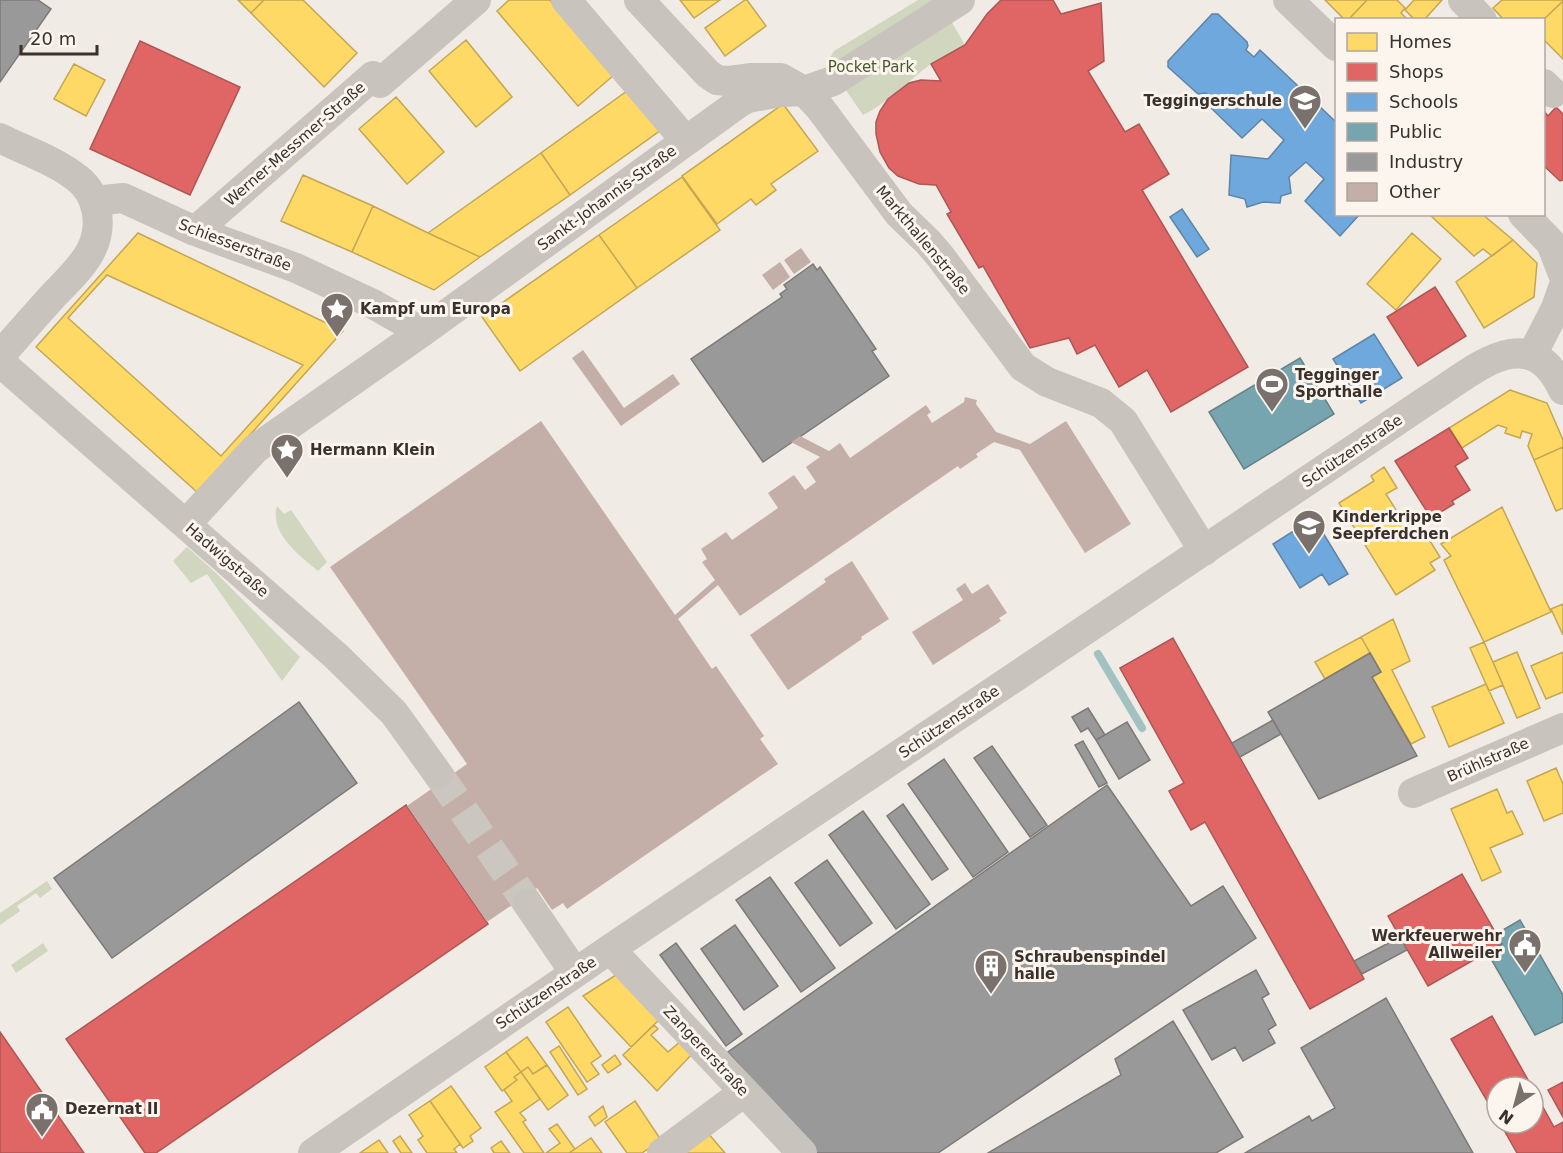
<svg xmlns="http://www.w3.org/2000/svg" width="1563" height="1153" font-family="'DejaVu Sans',sans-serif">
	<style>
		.green { fill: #d1d6bf }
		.homes { fill: #ffd966; stroke: #c4a654; stroke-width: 1.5; fill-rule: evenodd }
		.shops { fill: #e06666; stroke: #ae5654; stroke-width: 1.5 }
		.schools { fill: #6fa8dc; stroke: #5f84a7; stroke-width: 1.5 }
		.public { fill: #76a5af; stroke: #648287; stroke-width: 1.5 }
		.industry { fill: #999; stroke: #7d7a78; stroke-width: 1.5 }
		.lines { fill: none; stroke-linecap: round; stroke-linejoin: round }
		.stream { stroke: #a1c2c1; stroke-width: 8 }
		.building { fill: #c3afa7 }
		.street-tunnel { stroke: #ccc6c0; stroke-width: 30; stroke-dasharray: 30 15; stroke-linecap: butt }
		.street { stroke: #c9c3be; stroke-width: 30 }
		.labels { text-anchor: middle; stroke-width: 6; stroke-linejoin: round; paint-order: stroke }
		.park-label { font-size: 15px; fill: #4a5a2e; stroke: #fbf5ee }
		.poi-label { font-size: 15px; font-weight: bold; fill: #3b302b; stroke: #fbf5ee; text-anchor: start }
		.street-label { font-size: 15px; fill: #3b302b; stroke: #fbf5ee }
	</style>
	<rect width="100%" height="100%" fill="#f0ebe5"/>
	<path class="green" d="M918,0H939L965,45C953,52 939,58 928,66C906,83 887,103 863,115L827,63L834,51Z
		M277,506L284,514L291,510L327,562L318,571C300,556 269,533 277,506Z
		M187,547L216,573L300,657L282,681L207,574L191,583L173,561Z
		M47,881L52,889L40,898L36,893L17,906L20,911L0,925V913Z
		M43,943L48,951L16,973L11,965Z"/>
	<path class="homes" d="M238,0H264L251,13Z
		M264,0H303L357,53L324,87L251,13Z
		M509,0H550L614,75L578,106L497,11Z
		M680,0H720L694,18Z
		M745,0H747L766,26L725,56L705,28Z
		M1325,0H1367L1348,20H1345Z
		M1367,0H1397L1405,8L1401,13L1408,20H1348Z
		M1414,0H1442L1424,20H1415L1405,10Z
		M1502,0H1563V1L1543,20H1504L1493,8Z
		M1563,1V59L1544,40L1543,20Z
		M466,40L512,97L476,127L429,71Z
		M74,64L105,80L86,116L54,99Z
		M627,91L661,130L570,195L541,153Z
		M396,97L444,152L407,184L359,129Z
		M783,104L818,151L771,184L776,190L756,205L751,199L717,224L682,176Z
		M541,153L570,195L480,257L428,233Z
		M303,175L373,206L352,252L281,221Z
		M682,177L720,230L637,288L599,235Z
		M373,206L428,233L480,257L434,290L352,252Z
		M1429,214H1482L1513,240L1492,256L1483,249L1474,256Z
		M138,233L343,331L198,493L36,347ZM107,275L303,365L221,456L68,318Z
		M1412,233L1441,259L1396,310L1367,284Z
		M599,235L637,288L520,371L482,317Z
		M1513,240L1537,263L1534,297L1484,328L1456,282Z
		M1510,390L1547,403L1563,440V447L1534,460L1528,446L1532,434L1522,431L1520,438L1505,433L1507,428L1498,425L1462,448L1449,428Z
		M1563,447V508L1556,511L1534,460Z
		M1384,467L1397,488L1386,494L1406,526L1417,520L1440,557L1430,563L1435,570L1396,595L1339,503L1374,481L1371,476Z
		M1502,507L1551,612L1484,642L1444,560L1451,556L1441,544Z
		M1563,604V635L1551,609Z
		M1393,619L1410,661L1392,670L1425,737L1411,744L1372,677L1381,672L1361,637Z
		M1361,637L1370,653L1325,679L1315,662Z
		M1484,642L1503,685L1489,691L1470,648Z
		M1517,652L1540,708L1517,718L1493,662Z
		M1563,652V692L1546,699L1531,666Z
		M1486,684L1504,723L1449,747L1432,707Z
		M1556,768L1563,784V813L1544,821L1527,781Z
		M1497,789L1507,813L1512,811L1523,834L1490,848L1501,872L1482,881L1451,809Z
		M619,973L662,1017L631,1047L583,996Z
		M568,1007L601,1056L591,1063L599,1074L587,1082L546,1022Z
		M654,1025L658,1029L651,1035L668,1052L681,1041L693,1053L657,1091L623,1055Z
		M527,1037L547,1065L533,1074L528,1067L521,1072L506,1052Z
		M559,1046L587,1089L578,1095L550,1052Z
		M506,1052L521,1072L514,1077L517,1080L502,1091L485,1067Z
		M615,1055L621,1064L608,1073L602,1065Z
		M547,1065L568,1095L548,1110L521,1072L528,1067L533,1074Z
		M521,1072L540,1099L520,1113L526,1120L523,1122L544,1153H524L495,1112L512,1101L504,1090L517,1080L514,1077Z
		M451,1086L481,1128L470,1136L473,1141L463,1148L430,1101Z
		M430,1101L460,1144L454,1149L457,1153H427L418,1140L423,1136L409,1115Z
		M635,1101L661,1140L642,1153H627L605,1122Z
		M603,1106L607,1117L595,1126L589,1117Z
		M557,1124L575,1149L569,1153H546L560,1143L549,1129Z
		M707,1132L725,1153H678Z
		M400,1136L412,1153H401L393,1141Z
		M591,1138L602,1153H569L575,1149Z
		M379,1140L388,1153H360Z
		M501,1141L509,1152L510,1153H494L491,1148Z"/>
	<path class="shops" d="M1001,0H1053L1061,14L1101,3L1104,61L1088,71L1125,132L1139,124L1169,174L1142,190L1248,367L1171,412L1147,370L1119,387L1095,345L1077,354L1069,338L1030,348L983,266L979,268L947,214L951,212L936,185L919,184L898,176L889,168L880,152L876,134V122L880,111L888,99L909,83L921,80L941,81L931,64L965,45L987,14Z
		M140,41L240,87L190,195L90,149Z
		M1556,107L1563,114V180L1560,181L1544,166V111L1548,116Z
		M1435,287L1466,336L1418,366L1387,317Z
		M1449,428L1468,458L1455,466L1470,490L1452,501L1454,504L1431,518L1395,461Z
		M1173,638L1364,979L1310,1009L1205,822L1191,830L1169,791L1184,783L1120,668Z
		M406,805L488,924L156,1153H145L66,1039Z
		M1462,874L1502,944L1428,986L1388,916Z
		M1492,1016L1532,1087H1497V1118L1451,1039Z
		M0,1032L84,1153H0Z
		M1563,1082V1117L1548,1090Z
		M1533,1089L1554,1127L1563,1122V1153H1517L1500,1123H1533Z"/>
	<path class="schools" d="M1212,14H1218L1247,42L1248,46L1246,50L1254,57L1260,50L1336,122V214H1360L1340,236L1305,201L1324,179L1306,162L1289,177L1291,193L1281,196L1280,203L1263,202L1247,207L1245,199L1229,195L1231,155L1268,159L1284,140L1262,119L1242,138L1209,106L1214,100L1206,93L1198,94L1168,67V61Z
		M1182,209L1209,249L1197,257L1170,217Z
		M1374,334L1402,378L1361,403L1333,359Z
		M1314,518L1348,574L1329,585L1322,574L1300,588L1273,544Z"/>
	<path class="public" d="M1300,358L1334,414L1244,469L1209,412Z
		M1520,920L1563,995V1022L1535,1035L1487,952L1502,944L1496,934Z"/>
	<path class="industry" d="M0,0H38L51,9L0,82Z
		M813,264L817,270L820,267L876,349L872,351L889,376L763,462L691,359L782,297L780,294L787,289L784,285Z
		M1370,653L1381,672L1372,677L1417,756L1319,799L1268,712Z
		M299,702L357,783L112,958L54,878Z
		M1088,708L1105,735L1096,740L1088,728L1081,732L1072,717Z
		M1273,720L1281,734L1240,757L1232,743Z
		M1127,722L1150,760L1119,779L1096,740Z
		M1083,741L1107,783L1099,787L1075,745Z
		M992,746L1047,825L1030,837L974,758Z
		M944,759L1008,852L973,877L908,784Z
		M1107,785L1191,906L1223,886L1256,938L938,1153H816L728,1052Z
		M903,804L948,869L932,880L887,816Z
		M863,811L930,904L896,929L829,835Z
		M827,860L872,923L840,946L795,883Z
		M770,877L835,968L801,992L736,900Z
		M735,925L778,986L744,1010L701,949Z
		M1400,937L1407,950L1362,974L1354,961Z
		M676,943L742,1034L726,1046L660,955Z
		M1256,970L1269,994L1262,998L1276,1025L1268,1030L1275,1043L1243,1061L1235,1047L1212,1060L1183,1010Z
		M1386,998L1473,1153H1245L1309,1116L1312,1121L1335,1108L1301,1048Z
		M1173,1021L1243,1137L1216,1153H988L1121,1075L1115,1059Z"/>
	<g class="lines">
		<path class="stream" d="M1098,654L1142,728"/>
	</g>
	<path class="building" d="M801,248L811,262L794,274L784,260Z
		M780,262L790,277L773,290L762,275Z
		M583,350L624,408L673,374L680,384L621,426L572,358Z
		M965,397L977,400L976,404L996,432L1030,444L1066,421L1131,524L1085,553L1020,450L994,442L976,454L978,457L960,469L958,466L740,616L718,585L678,619L712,669L716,666L764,736L760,739L778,764L567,909L563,903L552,910L537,888L487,922L407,806L467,764L330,567L541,421L675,615L715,580L702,562L707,559L701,549L726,532L732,540L778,508L768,493L794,475L805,490L816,482L806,467L820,457L791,442L800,436L829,451L840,443L850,458L926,405L931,412L927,415L932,423L964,402Z
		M852,561L889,619L861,637L862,639L788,690L750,635L826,582L824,579Z
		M965,583L972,594L988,584L1007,613L999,618L1001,621L933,665L912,632L963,600L956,589Z"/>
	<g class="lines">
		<path class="street-tunnel" d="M438,774L528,904"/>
		<path class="street" d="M566,0L686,141
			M639,0L708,74L717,80L727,81L750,78H781L804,91L820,108L899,214L928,242L940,256L1023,367L1047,382L1101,403L1123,421L1204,551
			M1288,0L1336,46
			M1463,0L1482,20
			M1544,84L1553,93
			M0,138C25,151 54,160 77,178C98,194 103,225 92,248C85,265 64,284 51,298C34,317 17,336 0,356
			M95,201L123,198L195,231L296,268L373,304L422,332
			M1523,214L1551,243L1563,274
			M195,231L373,76L380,83L476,0
			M1532,355L1556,308L1563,288
			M0,362L336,656L394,713L438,774
			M186,524L255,449L422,332L740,102L748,98L780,92L804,91L833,81L960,0
			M1413,793L1563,728
			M528,904L575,973
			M610,949L802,1153
			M313,1153L610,949L1429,399C1474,371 1529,317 1563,390
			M662,1153L744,1092"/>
	</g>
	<defs>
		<g id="school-pin" transform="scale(1.725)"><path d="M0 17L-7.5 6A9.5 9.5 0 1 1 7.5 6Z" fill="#7a716c" stroke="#fbf5ee"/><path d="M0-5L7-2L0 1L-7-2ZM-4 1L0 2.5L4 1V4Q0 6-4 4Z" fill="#fff"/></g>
		<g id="sight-pin" transform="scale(1.725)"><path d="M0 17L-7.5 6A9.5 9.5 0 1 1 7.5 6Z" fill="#7a716c" stroke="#fbf5ee"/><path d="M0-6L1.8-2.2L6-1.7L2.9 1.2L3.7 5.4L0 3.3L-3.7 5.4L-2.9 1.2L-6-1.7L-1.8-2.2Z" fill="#fff"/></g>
		<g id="stadium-pin" transform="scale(1.725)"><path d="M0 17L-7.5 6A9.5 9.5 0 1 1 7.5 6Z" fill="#7a716c" stroke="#fbf5ee"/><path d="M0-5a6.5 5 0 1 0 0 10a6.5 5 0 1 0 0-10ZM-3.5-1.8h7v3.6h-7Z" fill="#fff"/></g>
		<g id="civic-pin" transform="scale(1.725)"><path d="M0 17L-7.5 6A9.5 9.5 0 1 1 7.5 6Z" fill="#7a716c" stroke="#fbf5ee"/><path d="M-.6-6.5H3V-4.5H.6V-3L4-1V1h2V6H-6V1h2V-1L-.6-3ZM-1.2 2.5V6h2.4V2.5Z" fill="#fff"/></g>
		<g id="building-pin" transform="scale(1.725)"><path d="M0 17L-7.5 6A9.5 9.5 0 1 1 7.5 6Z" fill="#7a716c" stroke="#fbf5ee"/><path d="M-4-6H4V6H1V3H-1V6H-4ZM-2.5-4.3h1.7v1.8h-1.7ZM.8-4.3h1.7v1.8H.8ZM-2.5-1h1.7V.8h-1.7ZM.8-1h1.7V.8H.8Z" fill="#fff"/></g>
	</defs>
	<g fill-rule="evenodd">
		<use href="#school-pin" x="1305" y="101"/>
		<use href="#sight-pin" x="337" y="309"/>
		<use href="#stadium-pin" x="1272" y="384"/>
		<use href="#sight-pin" x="287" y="450"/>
		<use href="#school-pin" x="1309" y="526"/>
		<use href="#civic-pin" x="1525" y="945"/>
		<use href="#building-pin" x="991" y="966"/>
		<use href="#civic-pin" x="42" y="1109"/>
	</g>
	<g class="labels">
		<g class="park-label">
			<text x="871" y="72">Pocket Park</text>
		</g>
		<g class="poi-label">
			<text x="1282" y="106" text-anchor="end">Teggingerschule</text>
			<text x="360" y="314">Kampf um Europa</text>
			<text x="1295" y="380">Tegginger<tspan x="1295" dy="17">Sporthalle</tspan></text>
			<text x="310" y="455">Hermann Klein</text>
			<text x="1332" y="522">Kinderkrippe<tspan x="1332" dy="17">Seepferdchen</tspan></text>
			<text x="1502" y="941" text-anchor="end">Werkfeuerwehr<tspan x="1502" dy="17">Allweiler</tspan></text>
			<text x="1014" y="962">Schraubenspindel<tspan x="1014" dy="17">halle</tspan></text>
			<text x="65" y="1114">Dezernat II</text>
		</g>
		<g class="street-label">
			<text transform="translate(295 144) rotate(-41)" y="5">Werner-Messmer-Straße</text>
			<text transform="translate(607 198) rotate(-36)" y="5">Sankt-Johannis-Straße</text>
			<text transform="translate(923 240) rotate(50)" y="5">Markthallenstraße</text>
			<text transform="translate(235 245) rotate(21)" y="5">Schiesserstraße</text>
			<text transform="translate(1352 451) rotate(-34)" y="5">Schützenstraße</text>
			<text transform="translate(227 560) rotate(41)" y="5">Hadwigstraße</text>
			<text transform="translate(949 722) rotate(-34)" y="5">Schützenstraße</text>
			<text transform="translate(1488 760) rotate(-24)" y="5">Brühlstraße</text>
			<text transform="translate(546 993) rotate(-34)" y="5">Schützenstraße</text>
			<text transform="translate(706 1051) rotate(47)" y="5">Zangererstraße</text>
		</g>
	</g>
	<rect x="1335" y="18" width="210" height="198" fill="#fbf5ee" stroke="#aea6a0" stroke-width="1.5"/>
	<rect x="1347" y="33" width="30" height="18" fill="#ffd966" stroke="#aea6a0" stroke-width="1.5"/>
	<text x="1389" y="48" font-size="18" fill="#3b302b">Homes</text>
	<rect x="1347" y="63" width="30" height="18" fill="#e06666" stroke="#aea6a0" stroke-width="1.5"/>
	<text x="1389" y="78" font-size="18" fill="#3b302b">Shops</text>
	<rect x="1347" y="93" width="30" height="18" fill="#6fa8dc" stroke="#aea6a0" stroke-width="1.5"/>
	<text x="1389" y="108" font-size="18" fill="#3b302b">Schools</text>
	<rect x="1347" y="123" width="30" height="18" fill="#76a5af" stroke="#aea6a0" stroke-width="1.5"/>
	<text x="1389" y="138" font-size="18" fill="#3b302b">Public</text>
	<rect x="1347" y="153" width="30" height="18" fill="#999999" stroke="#aea6a0" stroke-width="1.5"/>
	<text x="1389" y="168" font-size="18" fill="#3b302b">Industry</text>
	<rect x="1347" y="183" width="30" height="18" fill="#c3afa7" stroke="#aea6a0" stroke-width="1.5"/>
	<text x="1389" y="198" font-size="18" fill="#3b302b">Other</text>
	<g transform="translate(1515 1105) rotate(216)"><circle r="28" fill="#fbf5ee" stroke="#aea6a0" stroke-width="1.5"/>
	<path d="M0-4.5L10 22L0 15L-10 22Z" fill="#7a716c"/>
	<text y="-9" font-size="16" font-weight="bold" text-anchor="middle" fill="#3b302b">N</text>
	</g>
	<path d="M21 45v9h76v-9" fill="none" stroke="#3b302b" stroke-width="3"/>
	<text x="30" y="45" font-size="18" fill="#3b302b" stroke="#fbf5ee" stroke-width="4.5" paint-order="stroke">20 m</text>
</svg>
